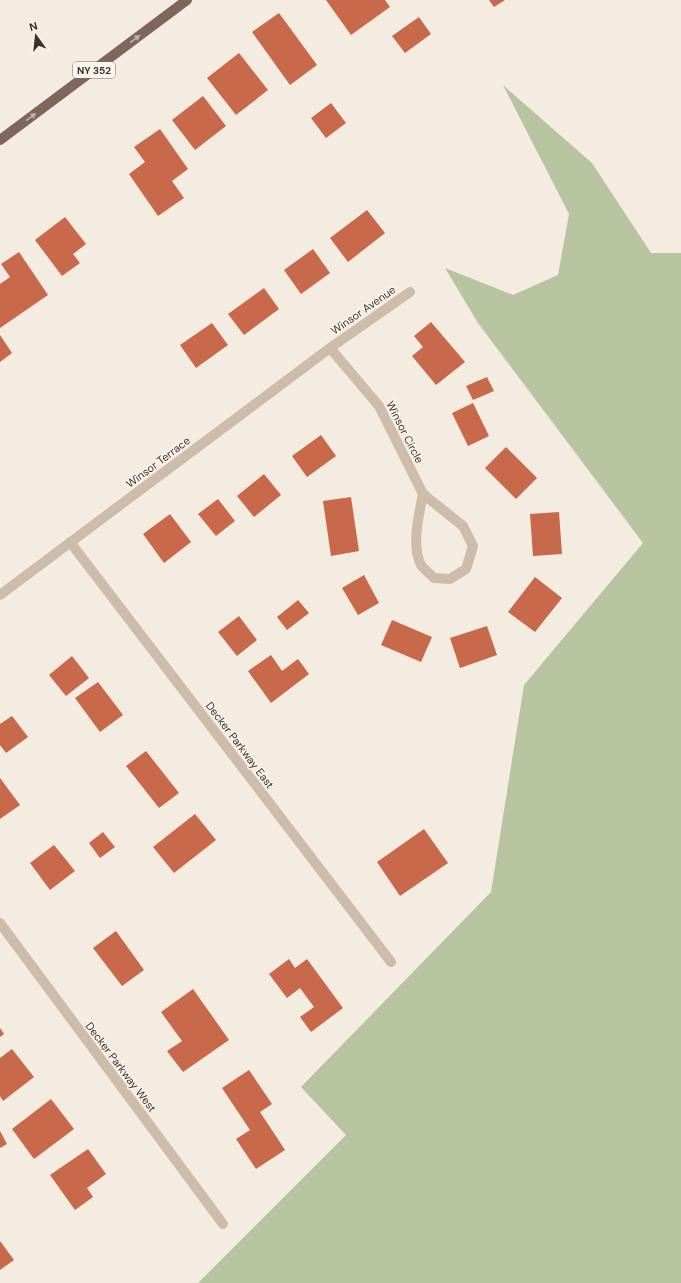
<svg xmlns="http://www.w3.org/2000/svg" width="681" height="1283" font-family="'DM Sans',sans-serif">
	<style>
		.green { fill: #b8c4a0 }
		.building { fill: #c8694b }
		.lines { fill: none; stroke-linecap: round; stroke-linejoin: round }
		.minor { stroke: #cdbbac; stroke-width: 10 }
		.major { stroke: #7d675c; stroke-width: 10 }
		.oneway { fill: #c2b5ac }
		.labels { text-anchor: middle; stroke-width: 3; stroke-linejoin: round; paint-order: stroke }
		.shield { fill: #fbf5ee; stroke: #756b66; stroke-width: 1 }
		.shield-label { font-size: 10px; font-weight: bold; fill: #3b302b }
		.street-label { font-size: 11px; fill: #3b302b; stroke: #fbf5ee }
	</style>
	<rect width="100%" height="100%" fill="#f4ebe1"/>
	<path class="green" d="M503,85L592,163L651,253H681V1283H198L346,1135L301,1087L491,892L524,685L643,543L478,323L445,268L513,295L558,275L569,214Z"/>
	<path class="building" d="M326,0H385L390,7L351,35Z
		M489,0H505L494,7Z
		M279,13L317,65L290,85L252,32Z
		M419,17L431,34L405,53L392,36Z
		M239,53L268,90L236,115L207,78Z
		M203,96L226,126L195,150L172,120Z
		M331,103L346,123L326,138L311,118Z
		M160,129L188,169L172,181L184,198L158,216L129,174L145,162L134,147Z
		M367,210L385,233L348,262L330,238Z
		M65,217L86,244L73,254L80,263L62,276L35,240Z
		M313,249L330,273L301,294L284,270Z
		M19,252L48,295L0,328V284L10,277L1,264Z
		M264,288L279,309L244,335L228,314Z
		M431,322L465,362L436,385L412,356L423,347L414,336Z
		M212,323L228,345L196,368L180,345Z
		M0,335L12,353L0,362Z
		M487,377L494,391L473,400L466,386Z
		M473,403L489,436L468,446L452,413Z
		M321,435L336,456L307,477L292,456Z
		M506,447L537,478L516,499L485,468Z
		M264,474L281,495L254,517L237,496Z
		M351,497L359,551L331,556L323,501Z
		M218,499L235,521L216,536L198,514Z
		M559,512L562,554L533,556L530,514Z
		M170,514L191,542L164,563L143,534Z
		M364,575L379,603L358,615L342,588Z
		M535,577L562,598L535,632L508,612Z
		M298,600L309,613L287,630L277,617Z
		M239,616L257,640L237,656L218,632Z
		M392,620L432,637L421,662L381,645Z
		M487,626L497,655L460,668L450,638Z
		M271,655L282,671L298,659L309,674L271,703L248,671Z
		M72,656L89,678L66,696L49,675Z
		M98,682L123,715L100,732L75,698Z
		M12,716L28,737L6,753L0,745V724Z
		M146,751L179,793L159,808L126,766Z
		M0,778L20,805L0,819Z
		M195,814L216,840L174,873L153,847Z
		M424,829L448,863L400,896L377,862Z
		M103,832L115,847L100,858L89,843Z
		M54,845L75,871L50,890L30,863Z
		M116,931L144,970L122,986L93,948Z
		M289,959L295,968L307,959L343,1008L311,1032L300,1017L314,1007L300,988L287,998L269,974Z
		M193,989L229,1040L183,1072L167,1051L182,1041L161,1012Z
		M0,1028L4,1034L0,1037Z
		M12,1049L34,1077L3,1101L0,1096V1058Z
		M249,1070L272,1104L260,1112L285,1150L256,1169L236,1139L250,1130L222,1088Z
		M51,1099L74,1129L34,1159L12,1129Z
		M0,1131L7,1144L0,1148Z
		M88,1149L106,1174L87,1188L93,1197L75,1210L50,1175Z
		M0,1241L14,1260L0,1270Z"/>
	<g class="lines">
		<path class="minor" d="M330,348L379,406L423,494
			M423,494L463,526L473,546L466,569L450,579L434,578C430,574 424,569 421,565C411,546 419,514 423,494Z
			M70,542L391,962
			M0,595L330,348L410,292
			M0,923L223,1224"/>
		<path class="major" d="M0,140L187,0"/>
	</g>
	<defs><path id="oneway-solid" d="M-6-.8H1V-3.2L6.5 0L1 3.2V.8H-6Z"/></defs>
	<g class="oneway">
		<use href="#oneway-solid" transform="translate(135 39) rotate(-37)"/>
		<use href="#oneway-solid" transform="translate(31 117) rotate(-37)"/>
	</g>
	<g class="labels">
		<rect class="shield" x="73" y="62" width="42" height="16" rx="3"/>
		<g class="shield-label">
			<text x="94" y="74">NY 352</text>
		</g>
		<g class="street-label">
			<text transform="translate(363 310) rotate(-35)" y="4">Winsor Avenue</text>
			<text transform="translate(405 432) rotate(63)" y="4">Winsor Circle</text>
			<text transform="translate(158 462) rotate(-37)" y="4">Winsor Terrace</text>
			<text transform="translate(240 745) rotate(53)" y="4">Decker Parkway East</text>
			<text transform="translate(121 1067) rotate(53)" y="4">Decker Parkway West</text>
		</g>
	</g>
	<g transform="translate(36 36) rotate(345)" stroke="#fbf5ee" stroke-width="3" paint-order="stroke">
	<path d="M0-3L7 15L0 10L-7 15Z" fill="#3b302b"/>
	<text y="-6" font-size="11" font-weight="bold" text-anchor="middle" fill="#3b302b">N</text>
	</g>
</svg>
